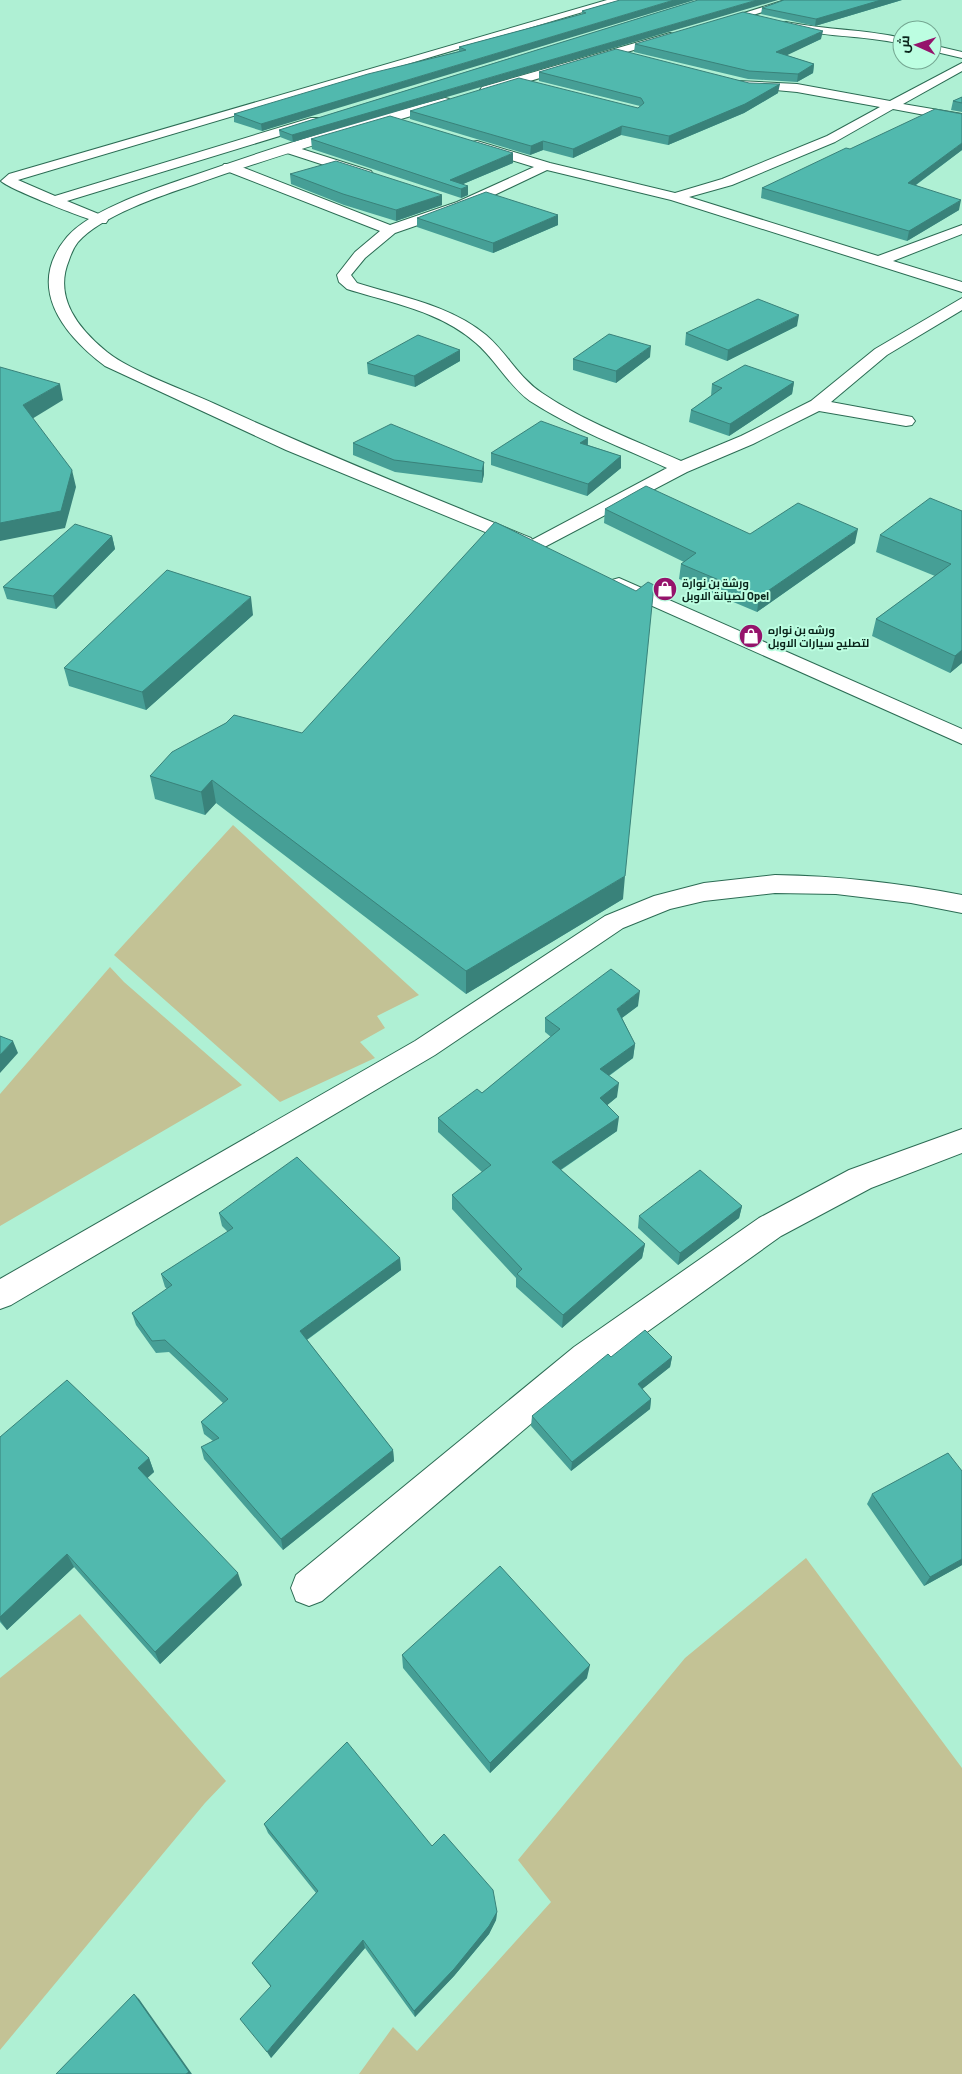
<svg xmlns="http://www.w3.org/2000/svg" width="962" height="2074" font-family="Barlow,Cairo,sans-serif">
	<style>
		.green { fill: #c3c295 }
		.lines { fill: none; stroke-linecap: round; stroke-linejoin: round }
		.minor-casing { stroke: #2c6c54; stroke-width: 2 }
		.tertiary-casing { stroke: #2c6c54; stroke-width: 2 }
		.minor { fill: #fff; fill-rule: evenodd }
		.tertiary { fill: #fff; fill-rule: evenodd }
		.wall { fill: #469f96 }
		.shaded-wall { fill: #39827a }
		.building { fill: #51b9ae; stroke: #39827a }
		.labels { text-anchor: middle; stroke-width: 4; stroke-linejoin: round; paint-order: stroke }
		.far-poi-label { font-size: 11px; font-weight: bold; fill: #0a251b; stroke: #bcfee1; text-anchor: start }
	</style>
	<rect width="100%" height="100%" fill="#aff0d4"/>
	<path class="green" d="M233,825L419,995L377,1016L385,1028L360,1042L375,1058L280,1102L114,955Z
		M110,967L124,982L242,1085L0,1226V1094Z
		M806,1558L962,1768V2074H359L393,2027L417,2051L551,1902L518,1860L685,1658Z
		M80,1614L226,1781L205,1803L0,2050V1678Z"/>
	<g class="lines">
		<g class="minor-casing">
			<path id="minor" d="M607,0H623L18,180L55,196L311,118H319L321,121L319,124L67,201L106,217L108,220L106,223C98,225 7,188 1,181L9,174Z
				M786,22C825,30 863,29 902,38V44C862,35 823,37 782,27V23Z
				M932,45L962,52V58L932,51Z
				M962,63V71L903,104L962,114V122L893,109L835,142L732,185L689,197L878,256L962,225V234L893,261L962,282V292L671,200L547,170L467,208L395,233L365,258L351,275L357,283C401,297 450,305 486,335C507,353 519,378 542,393C585,422 634,440 681,461L741,436L811,401L875,349L962,298V310L887,355L831,402L912,417L915,421L912,425L906,426L819,411L753,444L687,472L535,552L528,550L525,546L528,542L667,468C621,447 573,429 530,401C508,385 496,360 476,343C440,311 391,303 347,289L339,282L337,275L355,252L380,231L224,170L222,167L224,164H234L390,225L457,202L534,167L472,148L471,145L472,142L477,141L550,163L675,193L722,179L827,136L880,107L797,92L742,87L736,83L738,81L797,84L890,101Z
				M289,145L371,171L373,174L371,177H361L284,152L283,149Z
				M775,875C839,876 900,883 962,895V913L911,903L836,894L775,893L704,901L670,909L623,928L435,1055L11,1305L0,1309V1279L415,1041L605,916L654,896L704,883Z
				M962,1129V1153L871,1188L781,1236L598,1367L322,1601L309,1606L296,1601L291,1588L296,1575L574,1347L759,1218L849,1170Z"/>
		</g>
		<g class="tertiary-casing">
			<path id="tertiary" d="M785,0H801L718,26L714,27L709,24Z
				M670,33L674,34V38L490,93L486,94L480,90L482,87Z
				M445,98L449,99L451,102L449,105C363,130 277,155 193,185C160,196 101,216 78,242C74,247 71,254 69,260C53,298 79,329 107,352C132,372 185,390 215,404C319,452 425,494 531,538L534,542L531,546L524,548L286,450L105,366C63,334 25,287 67,237C91,209 157,188 192,176C275,147 360,120 445,98Z
				M619,578L962,729V744L612,588L609,584L612,580Z"/>
		</g>
		<use href="#minor" class="minor"/>
		<use href="#tertiary" class="tertiary"/>
	</g>
	<path class="wall" d="M620,0L262,131L234,122V114L459,51V47L582,14V11Z
		M698,0L293,142L280,137L279,130Z
		M784,0H902L815,26L761,14L762,8Z
		M821,39L786,55L814,64L813,73L797,82L748,79L634,52L635,44Z
		M539,72L778,93L744,113L668,145L621,135L573,158L543,150L530,155L410,119V111L638,108L640,106L539,81Z
		M962,97V112L951,110L953,101Z
		M311,139L513,163L463,184L468,195L461,198L312,149Z
		M850,149L962,150L916,185L959,210L907,241L761,198L762,188Z
		M290,174L442,205L396,221L344,205L291,184Z
		M417,218L558,225L493,253L417,227Z
		M797,326L727,361L685,345L686,333Z
		M650,357L616,383L573,370V359Z
		M460,361L415,387L368,374L367,363Z
		M794,382L792,394L729,436L689,422L691,410L711,396L712,384Z
		M588,438V445L621,456V468L587,496L491,465V453Z
		M353,443L484,462V474L482,483L395,472L353,455Z
		M605,509L750,534L855,543L757,612L679,579L681,564L684,562L604,523Z
		M962,511V663L950,673L872,636L876,619L935,576L876,552L880,535Z
		M112,536L115,549L56,609L7,599L3,587Z
		M253,615L146,710L69,686L64,668Z
		M226,723L623,899L466,994L216,803L205,815L155,799L150,776Z
		M638,1006L622,1018L635,1044L633,1058L609,1076L617,1097L607,1105L617,1131L561,1170L645,1244L642,1258L562,1328L516,1287V1278L452,1209V1195L482,1172L438,1132V1118L482,1093L551,1037L545,1032V1018Z
		M742,1206L739,1218L678,1265L638,1228L639,1216Z
		M219,1213L400,1258L401,1270L307,1340L393,1450L394,1461L283,1550L204,1459L201,1447L213,1441L204,1434L201,1422L223,1403L169,1352L156,1353L136,1325L132,1313L167,1289L165,1287L161,1274L228,1232L222,1226Z
		M611,1357H672L670,1367L642,1389L651,1399L650,1409L571,1471L531,1426L532,1416Z
		M0,1437L149,1458L154,1472L147,1478L242,1585L160,1664L74,1567L7,1630L0,1622Z
		M872,1494L962,1565L924,1586L867,1504Z
		M402,1655L587,1678L490,1773L403,1668Z
		M264,1824L432,1846L497,1912L496,1920L489,1934L454,1976L415,2017L365,1948L271,2058L270,1986L252,1963L316,1893L268,1833Z"/>
	<path class="shaded-wall" d="M674,0H695L262,131L261,124Z
		M757,0H778L293,142L292,135Z
		M881,0H902L815,26L816,19Z
		M823,31L821,39L775,61L776,52Z
		M814,64L813,73L797,82L798,74Z
		M780,84L778,93L744,113L668,145L669,136Z
		M622,126L621,135L573,158V149Z
		M543,141V150L530,155L531,146Z
		M962,143V150L906,192L908,183Z
		M513,153V163L456,187L450,180Z
		M468,186V195L461,198V189Z
		M442,195V205L396,221V210Z
		M961,200L959,210L907,241L909,231Z
		M558,215V225L493,253V243Z
		M799,315L797,326L727,361L728,350Z
		M651,346L650,357L616,383V371Z
		M460,350V361L415,387L414,376Z
		M794,382L792,394L729,436L730,424Z
		M60,384L63,400L27,422L23,405Z
		M588,438L587,450L580,443Z
		M621,456V468L587,496L588,484Z
		M484,462V474L482,483V471Z
		M72,470L76,487L65,528L0,541V523Z
		M858,529L855,543L757,612L759,597Z
		M112,536L115,549L56,609L53,596Z
		M251,597L253,615L146,710L142,692Z
		M962,650V663L950,673L955,656Z
		M212,780L216,803L205,815L201,792Z
		M625,876L623,899L466,994V971Z
		M640,991L638,1006L615,1023L617,1009Z
		M13,1041L18,1053L0,1073V1055Z
		M635,1044L633,1058L598,1083L600,1069Z
		M619,1083L617,1097L599,1112L600,1098Z
		M619,1117L617,1131L551,1176L552,1162Z
		M742,1206L739,1218L678,1265L680,1253Z
		M645,1244L642,1258L562,1328L563,1315Z
		M400,1258L401,1270L302,1343L300,1331Z
		M672,1357L670,1367L636,1394L638,1384Z
		M651,1399L650,1409L571,1471L572,1462Z
		M393,1450L394,1461L283,1550L281,1539Z
		M149,1458L154,1472L143,1482L138,1468Z
		M67,1554L74,1567L7,1630L0,1620V1617Z
		M962,1559V1565L924,1586L930,1577Z
		M238,1573L242,1585L160,1664L155,1652Z
		M590,1665L587,1678L490,1773V1763Z
		M497,1912L496,1920L489,1934L454,1976L415,2017L414,2011Z
		M363,1940L365,1948L271,2058L267,2052Z
		M134,1994L139,1999L192,2074H186Z"/>
	<path class="building" d="M620,0H674L261,124L234,114L368,74L466,50L459,47L586,13L582,11Z
		M698,0H757L292,135L279,130Z
		M784,0H881L816,19L762,8Z
		M743,12L823,31L776,52L814,64L798,74L749,71L635,44Z
		M616,49L749,83L780,84L745,104L669,136L622,126L573,149L543,141L531,146L410,111L519,78L638,108L644,103L641,98L539,72Z
		M962,97V103L953,101Z
		M935,109L962,114V143L908,183L961,200L909,231L762,188L846,148L850,149Z
		M390,116L513,153L450,180L468,186L461,189L311,139Z
		M336,161L442,195L396,210L343,194L290,174Z
		M486,192L558,215L493,243L417,218Z
		M758,299L799,315L728,350L686,333Z
		M609,334L651,346L616,371L573,359Z
		M418,335L460,350L414,376L367,363Z
		M745,365L794,382L730,424L691,410L722,388L712,384Z
		M0,367L60,384L23,405L72,470L61,511L0,523Z
		M541,421L588,438L580,443L621,456L588,484L491,453Z
		M391,424L484,462L482,471L394,460L353,443Z
		M646,486L750,534L798,503L858,529L759,597L681,564L696,553L605,509Z
		M930,498L962,511V650L955,656L876,619L951,564L880,535Z
		M495,522L636,591L648,582L654,585L625,876L466,971L212,780L201,792L150,776L172,752L226,723L234,715L302,733Z
		M75,524L112,536L53,596L3,587Z
		M167,570L251,597L142,692L64,668Z
		M611,969L640,991L617,1009L635,1044L600,1069L619,1083L600,1098L619,1117L552,1162L645,1244L563,1315L517,1274L522,1269L452,1195L491,1165L438,1118L477,1089L482,1093L560,1029L545,1018Z
		M0,1036L13,1041L0,1055Z
		M297,1157L400,1258L300,1331L393,1450L281,1539L201,1447L219,1438L201,1422L228,1399L165,1340L152,1341L132,1313L172,1285L161,1274L233,1228L219,1213Z
		M700,1170L742,1206L680,1253L639,1216Z
		M645,1330L672,1357L638,1384L651,1399L572,1462L532,1416L608,1354L611,1357Z
		M67,1380L149,1458L138,1468L238,1573L155,1652L67,1554L0,1617V1437Z
		M948,1453L962,1471V1559L930,1577L872,1494Z
		M500,1566L590,1665L490,1763L402,1655Z
		M347,1742L432,1846L444,1834L493,1890L497,1912L489,1926L454,1969L414,2011L363,1940L267,2052L240,2019L271,1986L252,1963L318,1891L264,1824Z
		M134,1994L189,2072L186,2074H56Z"/>
	<defs>
		<g id="shop-disc" transform="scale(1.25)"><circle r="9.5" fill="#95136b" stroke="#bcfee1"/><path d="M-5-2.5h2.3a2.7 3.5 0 0 1 5.4 0H5L5.5 6h-11ZM-1.5-2.5h3a1.5 2.3 0 0 0-3 0Z" fill="#fff"/></g>
	</defs>
	<g fill-rule="evenodd">
		<use href="#shop-disc" x="665" y="589"/>
		<use href="#shop-disc" x="751" y="636"/>
	</g>
	<g class="labels">
		<g class="far-poi-label">
			<text x="682" y="587">ورشة بن نوارة<tspan x="682" dy="13">لصيانة الاوبل Opel</tspan></text>
			<text x="768" y="634">ورشه بن نواره<tspan x="768" dy="13">لتصليح سيارات الاوبل</tspan></text>
		</g>
	</g>
	<g transform="translate(917 45) rotate(273)"><circle r="24" fill="#bcfee1" stroke="#75a792"/>
	<path d="M0-4L9 19L0 12L-9 19Z" fill="#95136b"/>
	<text y="-8" font-size="14" font-weight="bold" text-anchor="middle" fill="#0a251b">ش</text>
	</g>
</svg>
